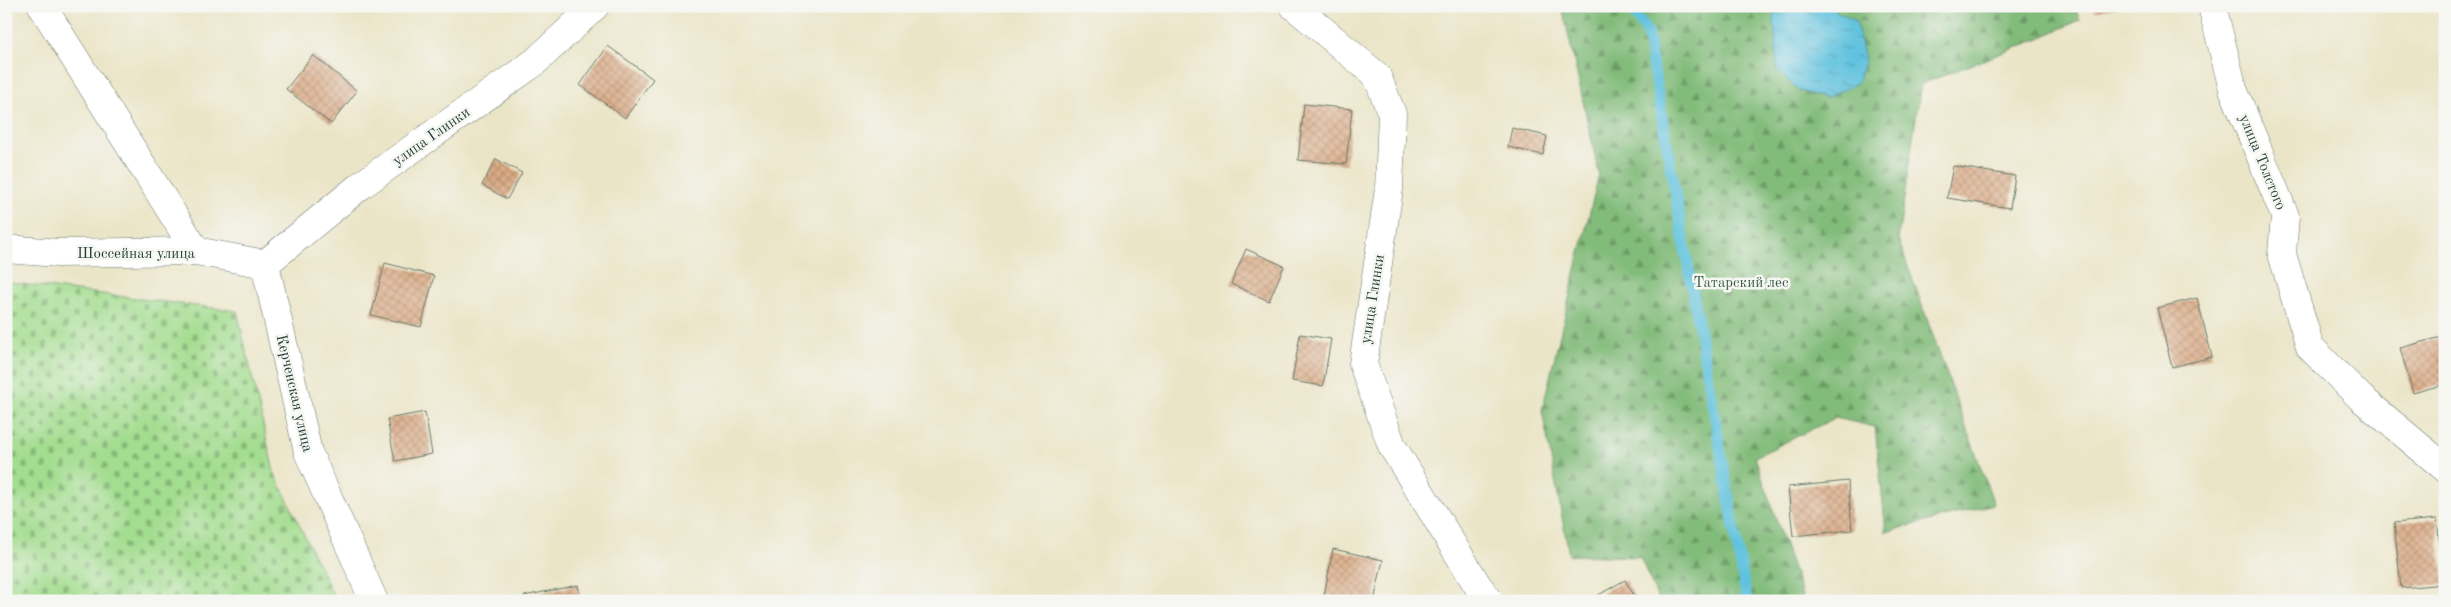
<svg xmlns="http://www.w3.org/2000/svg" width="2451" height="607" font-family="'Old Standard TT',serif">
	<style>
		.forest { fill: url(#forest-firs); stroke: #507c57 }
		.cemetery { fill: url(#cemetery-stones); stroke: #618d62 }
		.water { fill: url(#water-ripples); stroke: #408089 }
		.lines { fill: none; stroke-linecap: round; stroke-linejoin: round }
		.stream { stroke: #60c2de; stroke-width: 11 }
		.building { fill: url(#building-cross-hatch) }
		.street-casing { stroke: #667868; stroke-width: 29 }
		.street { stroke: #fff; stroke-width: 28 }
		.labels { text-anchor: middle; stroke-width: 5; stroke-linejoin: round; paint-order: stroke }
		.street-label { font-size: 15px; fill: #1f3d34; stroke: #f6f6f2 }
		.park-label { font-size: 15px; fill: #395d46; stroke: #f6f6f2 }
	</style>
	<defs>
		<pattern id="forest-firs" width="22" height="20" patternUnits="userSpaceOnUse" patternTransform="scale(1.25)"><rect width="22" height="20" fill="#82bc7a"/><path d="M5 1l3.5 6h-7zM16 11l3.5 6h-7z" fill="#6a9a65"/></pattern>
		<pattern id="cemetery-stones" width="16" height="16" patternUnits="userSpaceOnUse" patternTransform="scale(1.25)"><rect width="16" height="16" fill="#a3dd8f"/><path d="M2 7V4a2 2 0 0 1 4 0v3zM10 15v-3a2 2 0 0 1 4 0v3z" fill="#84b476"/></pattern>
		<pattern id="water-ripples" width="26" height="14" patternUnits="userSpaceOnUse" patternTransform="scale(1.25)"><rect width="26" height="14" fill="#60c2de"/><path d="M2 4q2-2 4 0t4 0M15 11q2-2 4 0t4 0" fill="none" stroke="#4f9fb5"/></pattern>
		<pattern id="building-cross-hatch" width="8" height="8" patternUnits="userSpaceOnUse" patternTransform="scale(1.25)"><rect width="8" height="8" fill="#dcab85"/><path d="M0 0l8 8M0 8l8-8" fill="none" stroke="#b28c6e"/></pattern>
	</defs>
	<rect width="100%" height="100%" fill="#f6f6f2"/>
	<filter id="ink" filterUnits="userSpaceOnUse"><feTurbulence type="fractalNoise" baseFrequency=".02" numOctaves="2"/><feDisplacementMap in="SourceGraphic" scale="10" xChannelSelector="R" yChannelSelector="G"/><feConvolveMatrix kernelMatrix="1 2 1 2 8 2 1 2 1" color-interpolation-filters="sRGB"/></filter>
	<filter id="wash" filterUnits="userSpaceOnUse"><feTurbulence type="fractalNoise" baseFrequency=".0096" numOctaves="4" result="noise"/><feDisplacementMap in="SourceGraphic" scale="20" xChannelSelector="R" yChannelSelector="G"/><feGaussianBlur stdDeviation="1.12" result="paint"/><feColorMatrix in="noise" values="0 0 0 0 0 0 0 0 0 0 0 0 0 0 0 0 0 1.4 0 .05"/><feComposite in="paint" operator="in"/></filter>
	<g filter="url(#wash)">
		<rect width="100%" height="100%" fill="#ebe5c8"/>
		<path class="forest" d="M1562,6H2074L2080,20L2028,43L1921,84L1898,239L1994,504L1886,532L1875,427L1835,418L1755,457L1804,601H1659L1640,557L1569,555L1542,410L1599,174Z"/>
		<path class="cemetery" d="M6,282L237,311L274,472L336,601H6Z"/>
		<path class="water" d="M1773,6H1836V11L1856,21L1865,60L1857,83L1826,98L1799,91L1777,70Z"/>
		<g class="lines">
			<path class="stream" d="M1629,6L1647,32L1747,601"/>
		</g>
		<g id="blocks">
			<path class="building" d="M2094,6H2118V7L2095,12Z
				M608,46L653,79L625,118L580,85Z
				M313,55L357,91L331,124L286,89Z
				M1304,104L1352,109L1346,164L1298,160Z
				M1512,128L1547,136L1543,155L1508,147Z
				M496,159L522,173L507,199L482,185Z
				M1953,166L2015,176L2010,208L1947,198Z
				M1246,249L1284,266L1269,301L1231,284Z
				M385,263L434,276L421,327L371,315Z
				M2197,298L2212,357L2172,367L2157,308Z
				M1300,334L1331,339L1323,386L1292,381Z
				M2445,336V384L2413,393L2400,348Z
				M425,412L432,454L395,461L387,419Z
				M1848,481L1852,530L1793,536L1788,487Z
				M2437,519L2444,584L2401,588L2394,523Z
				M1333,549L1383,560L1374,601H1347L1324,596Z
				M1625,580L1637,601H1588Z
				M578,585L581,601H525L524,596Z"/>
		</g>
	</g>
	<g filter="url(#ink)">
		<use href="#blocks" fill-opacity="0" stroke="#667868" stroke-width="1"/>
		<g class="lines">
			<g class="street-casing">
				<path id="street" d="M42,6L196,251
					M1294,6L1377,76L1392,114L1389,189L1363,364L1392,446L1478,586L1490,601
					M2212,6L2233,89L2285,216L2282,254L2310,347L2361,398L2445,468
					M6,249L58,253L196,251L265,264
					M265,264L360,186L535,62L595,6
					M265,264L308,452L374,601"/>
			</g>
			<use href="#street" class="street"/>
		</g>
	</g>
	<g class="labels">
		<g class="street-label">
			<text transform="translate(431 136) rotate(-35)" y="5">улица Глинки</text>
			<text transform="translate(2263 162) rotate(68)" y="5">улица Толстого</text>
			<text x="136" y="258">Шоссейная улица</text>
			<text transform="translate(1372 299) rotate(-81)" y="5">улица Глинки</text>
			<text transform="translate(295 393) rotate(77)" y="5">Керченская улица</text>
		</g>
		<g class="park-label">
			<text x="1741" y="287">Татарский лес</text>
		</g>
	</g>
	<rect width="2451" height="607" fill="none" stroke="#f6f6f2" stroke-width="25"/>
</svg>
